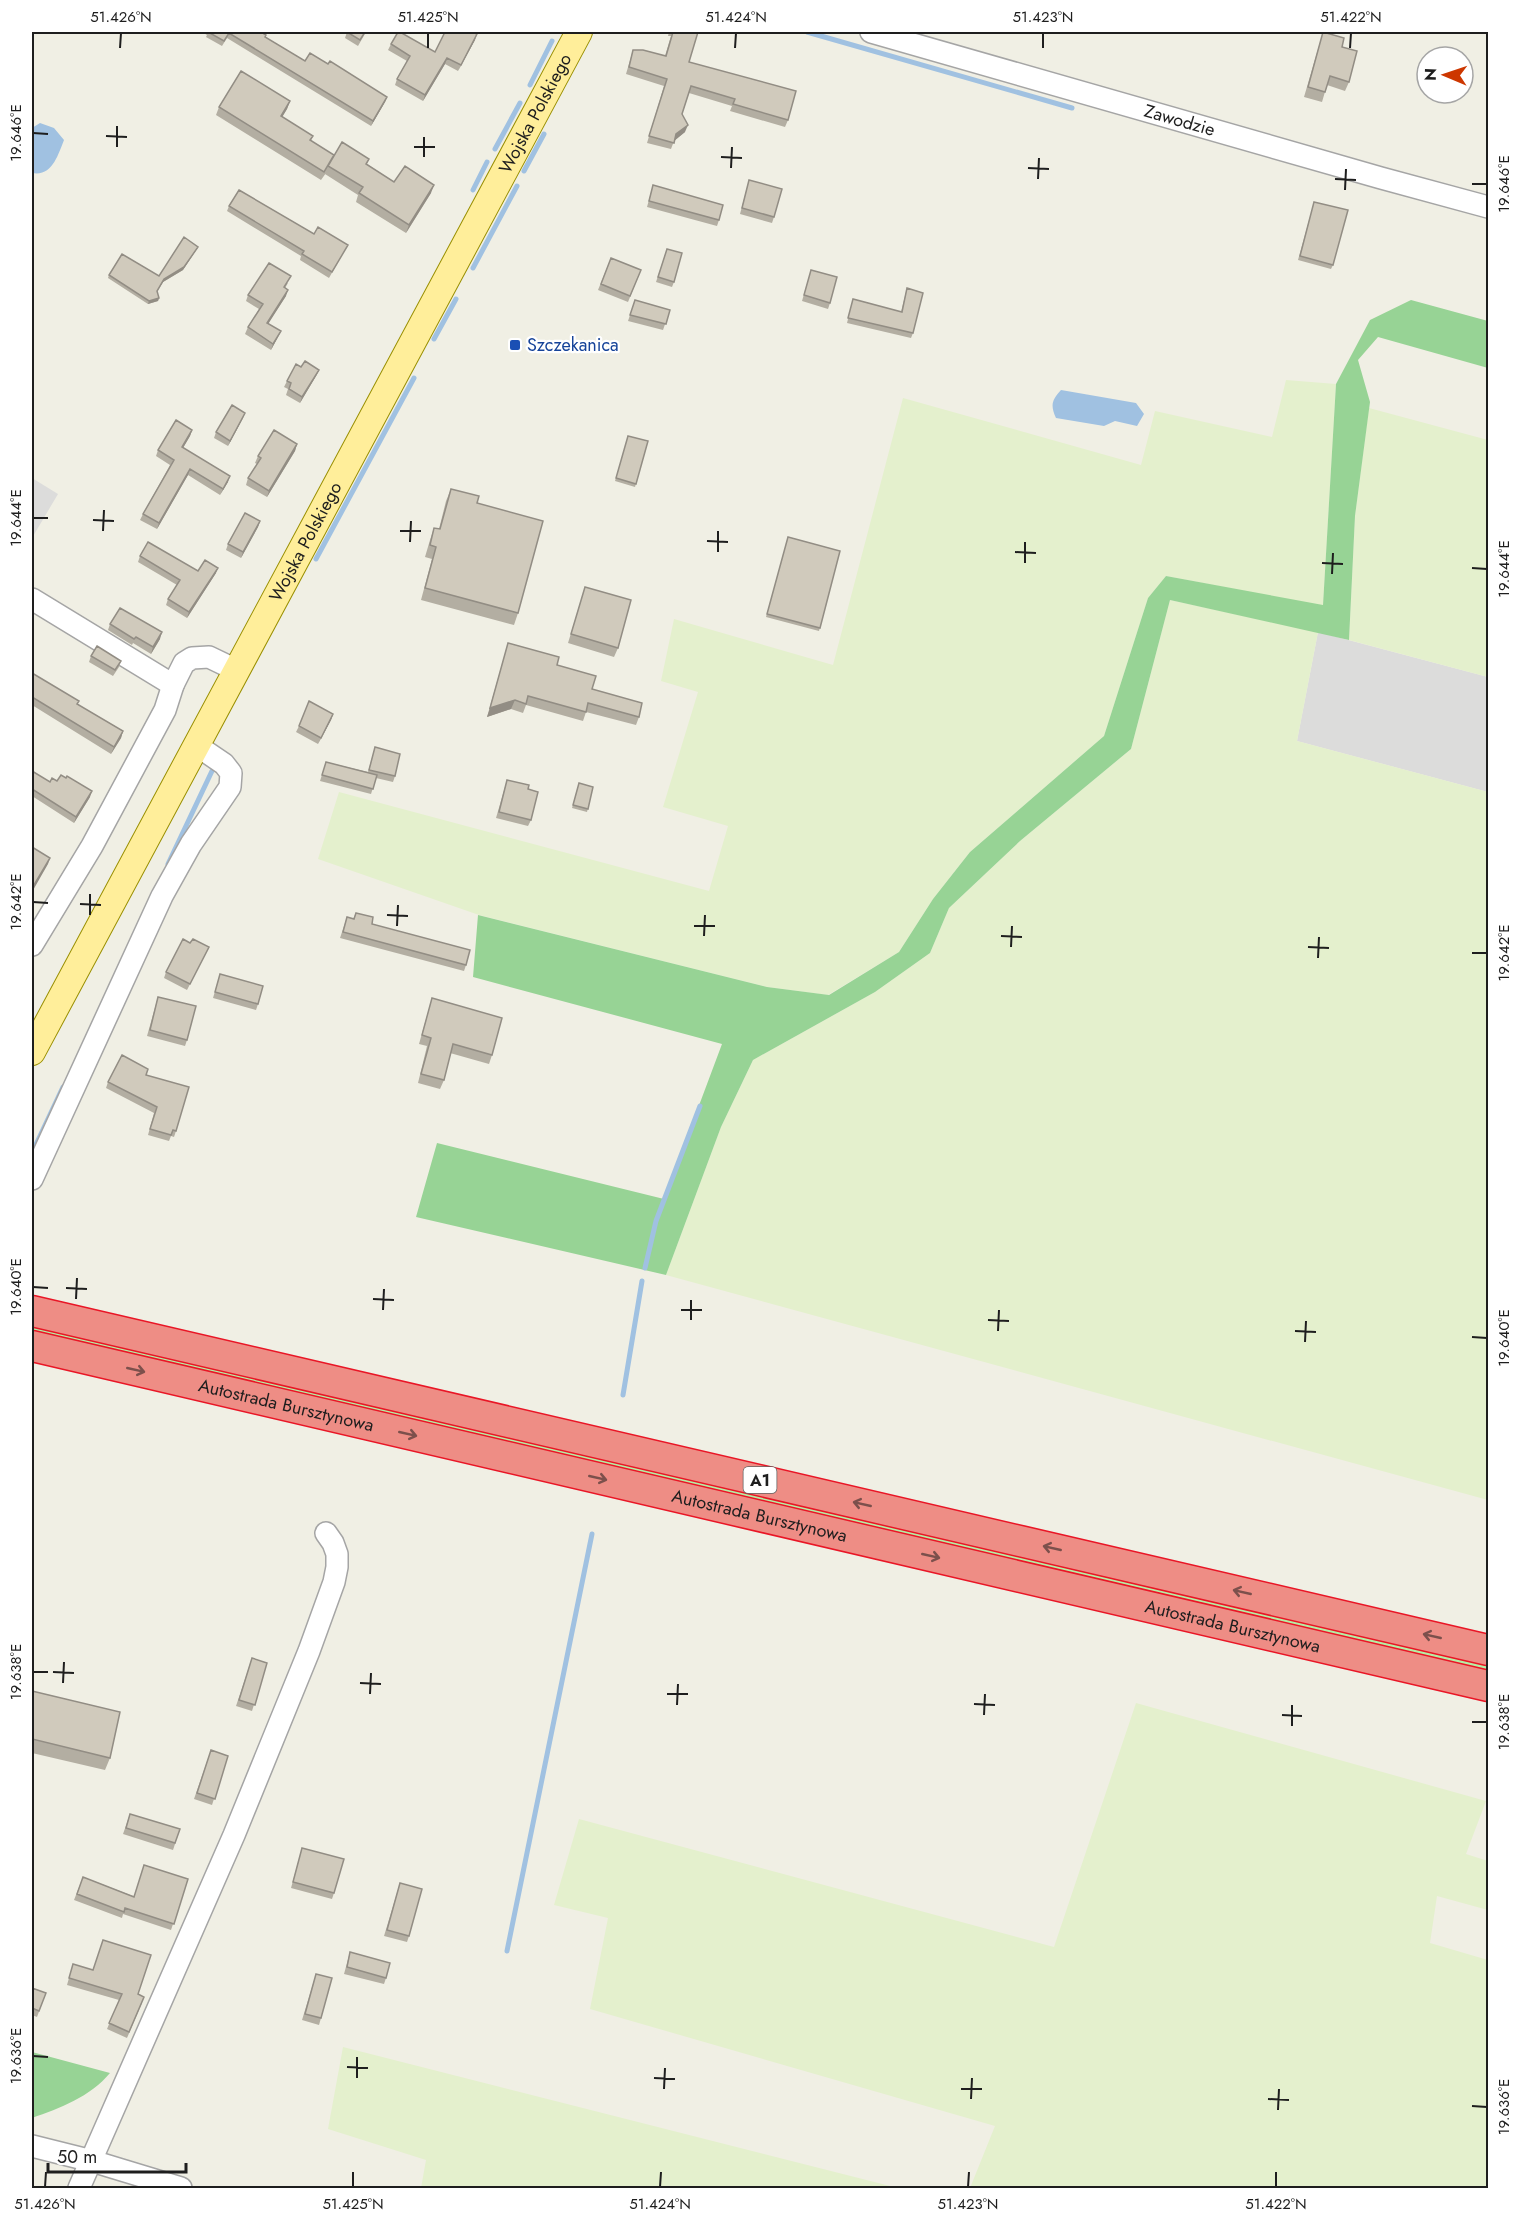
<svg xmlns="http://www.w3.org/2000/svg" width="1520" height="2220" font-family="Jost,sans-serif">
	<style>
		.residential { fill: #dcdcdb }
		.farmland { fill: #e4f0cd }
		.grass { fill: #b6eea5 }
		.forest { fill: #97d395 }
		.water { fill: #a0c1e1 }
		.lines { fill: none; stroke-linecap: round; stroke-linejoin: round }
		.stream { stroke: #a0c1e1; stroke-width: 5 }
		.minor-casing { stroke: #a5a5a5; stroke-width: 24 }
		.major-casing { stroke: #998f00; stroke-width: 28 }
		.highway-casing { stroke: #e91626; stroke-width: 33 }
		.minor { stroke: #fff; stroke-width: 21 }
		.major { stroke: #ffee9a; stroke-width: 26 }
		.highway { stroke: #ee8d85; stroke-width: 30 }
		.wall { fill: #b3aea2 }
		.shaded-wall { fill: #928d84 }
		.building { fill: #d0cabc; stroke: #928d84; stroke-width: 1.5 }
		.oneway { stroke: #7c504c }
		.ticks { fill: none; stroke: #1e1e1e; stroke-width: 2 }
		.transit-dot { fill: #1a4fb4; stroke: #fff; stroke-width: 2 }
		.labels { text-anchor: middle; stroke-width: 4.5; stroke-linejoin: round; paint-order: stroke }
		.shield { fill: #fff; stroke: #626262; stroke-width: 1.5 }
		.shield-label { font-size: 16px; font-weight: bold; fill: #1e1e1e }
		.street-label { font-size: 18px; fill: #1e1e1e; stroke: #fff }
		.transit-label { font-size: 18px; fill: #164399; stroke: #fff; text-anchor: start }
		.neatline { fill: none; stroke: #1e1e1e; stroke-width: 2 }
		.ticks-label { font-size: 15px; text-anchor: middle; fill: #1e1e1e }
	</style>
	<rect width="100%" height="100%" fill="#f0efe4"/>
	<path class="residential" d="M32,478L58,494L32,538Z
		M1318,632L1488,677V792L1297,741Z"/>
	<path class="farmland" d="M1286,380L1336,384L1323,606L1166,576L1148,598L1104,736L970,852L933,899L899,952L828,995L767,987L479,915L318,859L339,792L709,891L728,826L663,807L698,692L661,681L674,619L833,665L903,398L1141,465L1155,411L1272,437Z
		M1369,408L1488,440V677L1349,640L1355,516Z
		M1170,600L1318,632L1297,741L1488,792V1500L666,1275L721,1127L753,1060L875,992L930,953L949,908L1020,841L1131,749Z
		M1136,1703L1486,1801L1466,1854L1488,1861V1910L1437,1896L1430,1943L1488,1960V2188H970L995,2126L590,2009L608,1918L554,1905L579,1819L1054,1947Z
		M343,2047L898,2188H421L426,2160L328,2129Z"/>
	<path class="grass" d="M32,1322L1488,1661V1674L32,1335Z"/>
	<path class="forest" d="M1411,300L1488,321V368L1378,337L1358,360L1370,402L1355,516L1349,640L1170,600L1131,749L1020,841L949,908L930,953L875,992L753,1060L721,1127L666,1275L416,1217L437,1143L664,1199L722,1044L473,977L478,915L767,987L829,995L899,952L933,899L970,852L1104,736L1148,598L1166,576L1323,605L1336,384L1370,320Z
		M32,2052L110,2073C90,2097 60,2108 32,2118Z"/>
	<path class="water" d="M40,123L54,128L64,140C58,155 52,177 32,173V128Z
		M1061,390L1136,403L1144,414L1137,426L1115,421L1104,426L1056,418C1050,405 1052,400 1061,390Z"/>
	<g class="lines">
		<path class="stream" d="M807,32L1072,108
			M530,85L552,41
			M495,149L520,103
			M524,171L544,134
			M473,190L487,162
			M473,268L517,186
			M434,339L456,299
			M316,559L414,378
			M168,864L212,771
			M32,1153L63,1087
			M645,1268L656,1221L700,1106
			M623,1395L642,1281
			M507,1951L592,1534"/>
		<g class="minor-casing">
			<g id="minor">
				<path id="s1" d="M871,32L1381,178L1488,207"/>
				<path d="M32,599L173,685"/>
				<path d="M32,945L92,846L165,710L173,685L184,663L192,658L209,657L236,670"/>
				<path d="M32,1179L162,896L191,844L230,787L231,773L224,764L196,745"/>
				<path d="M32,2146L92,2161L181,2188"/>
				<path d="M79,2188L234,1835L309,1651L334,1582L337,1567V1554L333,1543L326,1533"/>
			</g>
		</g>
		<g class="major-casing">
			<g id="major">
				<path id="s2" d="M32,1052L579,32"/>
			</g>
		</g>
		<g class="highway-casing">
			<g id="highway">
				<path d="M32,1311L1488,1650"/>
				<path id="s3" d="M32,1346L1488,1686"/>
			</g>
		</g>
		<use href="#minor" class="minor"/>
		<use href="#major" class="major"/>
		<use href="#highway" class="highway"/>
	</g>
	<path class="wall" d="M202,32H261L265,37L305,61L387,97L385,102L371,126L227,38L222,46L206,37L207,35Z
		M347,32H366L358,46L345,38Z
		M669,32H698L689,62L788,120L785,127L730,111L732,106L689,93L682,114L685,132L674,141L671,149L647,143L664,86L626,74L633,50L665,56L671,36H668Z
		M1323,32L1342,47L1349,82L1345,91L1327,85L1322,102L1304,97Z
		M475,40L458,71L445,64L423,101L395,85L397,79L407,61L388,50L391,44L435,52Z
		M290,101L287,109L282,117L313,136L311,141L334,155L369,159L367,164L394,182L431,193L406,233L356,202L358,195L325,174L326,173L321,180L216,115L219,107Z
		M749,180L774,217L772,223L740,214Z
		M653,185L719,220L717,226L647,207Z
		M229,206L314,234L345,250L329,278L300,260L301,256L227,211Z
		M1313,206L1333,265L1331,269L1298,260Z
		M198,247L183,270L163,282L157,292L159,298L158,301L148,304L108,278L109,275L159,276Z
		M667,249L674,282L672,287L656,282Z
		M611,258L641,270L628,302L598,290Z
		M811,270L830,303L828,309L802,301Z
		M288,283L285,288L286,296L268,323L278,337L271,350L245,334L248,327L259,309L246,301L248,295Z
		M907,288L913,333L911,338L847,323L853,299L901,312Z
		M635,300L670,310L663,330L628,321Z
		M301,367L319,370L316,376L300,403L286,395L288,389L284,387L287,381Z
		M243,418L228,446L214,438L216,432Z
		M192,430L190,436L183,448L228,482L220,495L188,475L157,529L140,520L143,514L170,465L156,456L158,450Z
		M628,436L648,441L635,487L615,481Z
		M297,444L295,451L267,497L246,485L248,478L257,464L255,463L258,456Z
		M451,489L477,503L518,613L514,625L421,600L432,559L425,557L430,540L434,528L439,529L446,501Z
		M260,521L258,527L241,558L226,550L228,544Z
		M788,537L840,551L819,631L766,617Z
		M140,556L198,571L216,573L187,618L166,605L168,599L177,585L138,562Z
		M585,587L618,648L614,657L568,643Z
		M110,624L160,639L151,654L133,643L132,645L108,630Z
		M508,643L557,665L592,689L639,717L636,725L586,712L583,721L526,705L523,713L511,709L487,717Z
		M91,656L121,661L119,667L113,676L89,662Z
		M32,673L78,705L123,731L121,738L111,754L32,705Z
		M333,714L331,720L318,744L296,732L299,726Z
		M375,747L395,776L393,782L376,778L371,794L320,781L326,762L368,772Z
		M32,771L50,782L90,797L74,823L32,796Z
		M507,780L528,789L531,820L528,826L496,818Z
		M579,783L593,787L587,812L572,808Z
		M356,913L372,924L466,965L464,971L340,938L347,917L353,919Z
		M190,943L209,947L187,990L164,978L166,972Z
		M220,974L258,1004L256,1010L213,998Z
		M158,997L187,1040L185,1046L147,1036Z
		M432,998L492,1055L489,1064L450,1053L444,1080L440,1089L418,1083L427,1046L419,1044Z
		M146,1075L176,1131L174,1137L171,1136L169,1141L148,1135L154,1113L106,1088L108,1082Z
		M252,1658L267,1663L252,1711L236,1706Z
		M32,1691L110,1758L105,1770L32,1753Z
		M211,1750L228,1756L212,1805L194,1799Z
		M130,1814L180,1829L173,1850L123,1834Z
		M302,1848L334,1893L332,1899L291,1888Z
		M83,1877L133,1896L188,1879L171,1930L123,1914L122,1918L74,1900Z
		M400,1883L409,1936L407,1942L384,1936Z
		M350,1952L386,1978L384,1984L344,1974Z
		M73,1964L138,1994L142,2003L127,2038L107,2029L119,2000L67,1985Z
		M316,1974L321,2018L319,2025L302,2020Z
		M32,1988L46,1993L37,2017L32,2015Z"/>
	<path class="shaded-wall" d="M477,34L475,40L458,71L461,65Z
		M447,58L445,64L423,101L425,95Z
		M387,97L385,102L371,126L373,121Z
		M290,101L287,109L278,124L281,116Z
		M688,125L685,132L674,141L676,134Z
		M434,185L431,193L406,233L409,225Z
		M198,247L183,270L163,282L155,294L164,279Z
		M288,290L286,296L265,329L267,323Z
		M159,298L158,301L148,304L149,301Z
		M281,331L278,337L271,350L273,344Z
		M319,370L316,376L300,403L302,397Z
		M245,413L243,418L228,446L230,441Z
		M192,430L190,436L180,453L182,447Z
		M297,444L295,451L267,497L269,491Z
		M190,469L188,475L157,529L159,523Z
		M230,476L228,482L220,495L223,489Z
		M260,521L258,527L241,558L243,552Z
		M218,568L216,573L187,618L189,612Z
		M162,632L160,639L151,654L153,647Z
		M515,700L511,709L487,717L490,708Z
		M333,714L331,720L318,744Z
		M123,731L121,738L111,754L114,747Z
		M92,791L90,797L74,823L76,817Z
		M50,858L48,864L32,892L34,885Z"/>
	<path class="building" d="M208,32H261L266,35L265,37L305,61L310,53L328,64L330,61L387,97L373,121L229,33L224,41Z
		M347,32H365L360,40Z
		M398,32H400L435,52L445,32H472L477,34L461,65L447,58L425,95L397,79L410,56L391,44Z
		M673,32H698L689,62L796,91L788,120L733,104L735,99L691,86L682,114L688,125L676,134L674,143L649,136L667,79L629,67L633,50H643L666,56Z
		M1323,32L1344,38L1342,47L1357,51L1349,82L1330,76L1325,92L1308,87Z
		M241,71L290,101L281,116L313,136L310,140L334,155L324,172L219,107Z
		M342,142L369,159L366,164L394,182L405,166L434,185L409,225L359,193L363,187L328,166Z
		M749,180L782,189L774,217L742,208Z
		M653,185L723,205L719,220L649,201Z
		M239,190L314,234L318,227L348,245L332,272L302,254L304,251L229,206Z
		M1314,202L1348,210L1333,265L1300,256Z
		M184,237L198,247L184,267L164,279L157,291L159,298L149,301L109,275L122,254L159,276Z
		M667,249L682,253L674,282L658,277Z
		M611,258L641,270L630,296L601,284Z
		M269,263L291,276L284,287L288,290L267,323L281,331L273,344L248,327L263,304L248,295Z
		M811,270L837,277L830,303L804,295Z
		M907,288L923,293L913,333L848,318L853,299L902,312Z
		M635,300L670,310L666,324L630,315Z
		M305,361L319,370L302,397L289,389L291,383L287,381L296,364L301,367Z
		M232,405L245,413L230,441L216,432Z
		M176,420L192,430L182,447L230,476L223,489L190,469L159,523L143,514L174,460L158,450Z
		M274,430L297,444L269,491L248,478L261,458L258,456Z
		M628,436L648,441L636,484L616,478Z
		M451,489L479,496L477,503L543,521L518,613L425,588L436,547L430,545L434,528L440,529Z
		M245,513L260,521L243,552L228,544Z
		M788,537L840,551L820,628L767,614Z
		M148,542L198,571L205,560L218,568L189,612L168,599L180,580L140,556Z
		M585,587L631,600L618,648L571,634Z
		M120,608L162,632L153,647L136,637L134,639L110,624Z
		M508,643L559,657L557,665L596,676L592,689L642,703L639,717L588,703L586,712L528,696L526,704L515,700L490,708Z
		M97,646L121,661L115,670L91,656Z
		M32,673L79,701L77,704L123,731L114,747L32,697Z
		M309,701L333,714L321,738L299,726Z
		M375,747L400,754L395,776L369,770Z
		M326,762L377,775L373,789L322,775Z
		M32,771L50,782L52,778L57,781L61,775L66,778L67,776L92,791L76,817L32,789Z
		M507,780L529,785L528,789L538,792L531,820L499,812Z
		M579,783L593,787L588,809L573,805Z
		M32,847L50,858L34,885L32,884Z
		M356,913L373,917L372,924L470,950L466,965L343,932L347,917L354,919Z
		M183,939L190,943L193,939L209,947L190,984L166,972Z
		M220,974L263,986L258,1004L215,992Z
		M158,997L196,1006L187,1040L150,1030Z
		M432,998L502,1018L492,1055L453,1044L444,1080L421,1074L431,1038L422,1035Z
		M122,1055L148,1069L146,1075L189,1087L176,1131L173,1130L171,1135L150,1129L157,1107L108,1082Z
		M252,1658L267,1663L255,1705L239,1700Z
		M32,1691L120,1712L110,1758L32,1739Z
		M211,1750L228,1756L215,1799L197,1793Z
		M130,1814L180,1829L175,1843L126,1828Z
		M302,1848L344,1859L334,1893L293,1882Z
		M144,1865L188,1879L174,1924L125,1908L124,1912L77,1894L83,1877L134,1897Z
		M400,1883L422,1889L409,1936L387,1930Z
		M103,1940L151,1955L138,1994L144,1997L129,2032L109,2023L122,1994L69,1978L73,1964L93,1970Z
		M350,1952L390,1963L386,1978L347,1967Z
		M316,1974L332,1978L321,2018L305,2014Z
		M32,1988L46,1993L39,2011L32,2008Z"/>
	<defs><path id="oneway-shaft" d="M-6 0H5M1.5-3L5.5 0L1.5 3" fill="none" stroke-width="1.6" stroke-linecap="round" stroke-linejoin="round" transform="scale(1.5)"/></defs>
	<g class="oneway">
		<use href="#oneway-shaft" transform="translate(136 1370) rotate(13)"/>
		<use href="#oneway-shaft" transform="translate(408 1434) rotate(13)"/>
		<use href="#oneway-shaft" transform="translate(598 1478) rotate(13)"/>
		<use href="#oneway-shaft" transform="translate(862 1504) rotate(-167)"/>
		<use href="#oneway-shaft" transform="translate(1052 1548) rotate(-167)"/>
		<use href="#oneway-shaft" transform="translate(931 1556) rotate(13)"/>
		<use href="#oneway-shaft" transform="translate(1242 1592) rotate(-167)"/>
		<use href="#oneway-shaft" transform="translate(1432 1636) rotate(-167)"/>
	</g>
	<path class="ticks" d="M120,48L121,33M428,48V33M735,48L736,33M1043,48V33M1350,48L1351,33M33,133L48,134M106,136L127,137M117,147V126M414,147H435M424,157V137M721,157L742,158M731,168L732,147M1028,168L1049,169M1038,179L1039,158M1335,179L1356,180M1472,184H1487M1345,190L1346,169M33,518H48M93,520L114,521M103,531L104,510M400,531H421M707,541L728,542M410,542L411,521M718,552V531M1015,552L1036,553M1025,563V542M1322,563L1343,564M1472,568L1487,569M1332,574L1333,553M33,902L48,903M80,904L101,905M90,915V894M387,915L408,916M397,926L398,905M694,926H715M704,936L705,915M1001,936L1022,937M1011,947L1012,926M1308,947L1329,948M1472,953H1487M1318,958L1319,937M33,1287L48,1288M66,1288L87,1289M76,1299L77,1278M373,1299L394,1300M383,1310L384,1289M681,1310H702M691,1320V1300M988,1320L1009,1321M998,1331L999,1310M1295,1331L1316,1332M1472,1337L1487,1338M1305,1342L1306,1321M33,1672H48M53,1672L74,1673M63,1683L64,1662M360,1683L381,1684M370,1694L371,1673M667,1694H688M974,1704L995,1705M677,1705L678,1684M984,1715L985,1694M1282,1715L1302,1716M1472,1722H1487M1292,1726V1705M33,2056L48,2057M347,2067L368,2068M357,2078V2057M654,2078L675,2079M664,2089L665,2068M961,2089H982M971,2099L972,2078M1268,2099L1289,2100M1472,2106L1487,2107M1278,2110L1279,2089M45,2187L46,2172M353,2187V2172M660,2187L661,2172M968,2187L969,2172M1276,2187V2172"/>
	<rect class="transit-dot" x="509" y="339" width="12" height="12" rx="3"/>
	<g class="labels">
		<rect class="shield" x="743.5" y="1467" width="33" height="26" rx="4.5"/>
		<g class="shield-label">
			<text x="760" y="1486">A1</text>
		</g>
		<g class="street-label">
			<text dy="6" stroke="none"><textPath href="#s2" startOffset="1065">Wojska Polskiego</textPath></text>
			<text dy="6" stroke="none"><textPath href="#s1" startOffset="321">Zawodzie</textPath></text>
			<text dy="6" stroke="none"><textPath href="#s2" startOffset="579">Wojska Polskiego</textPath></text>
			<text dy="6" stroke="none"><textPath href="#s3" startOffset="261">Autostrada Bursztynowa</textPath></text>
			<text dy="6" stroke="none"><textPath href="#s3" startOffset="747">Autostrada Bursztynowa</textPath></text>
			<text dy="6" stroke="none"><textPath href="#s3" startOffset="1233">Autostrada Bursztynowa</textPath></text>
		</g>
		<g class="transit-label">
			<text x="527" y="351">Szczekanica</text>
		</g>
	</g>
	<rect width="1520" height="2220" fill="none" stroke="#ffffff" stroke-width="66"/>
	<g transform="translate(1445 75) rotate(272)"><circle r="28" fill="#ffffff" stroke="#a5a5a5" stroke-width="1.5"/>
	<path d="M0-4.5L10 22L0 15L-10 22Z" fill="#cd3700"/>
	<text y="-9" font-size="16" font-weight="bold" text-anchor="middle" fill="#1e1e1e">N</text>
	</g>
	<path d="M48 2163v9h138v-9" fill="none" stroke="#1e1e1e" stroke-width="3"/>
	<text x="57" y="2163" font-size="18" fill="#1e1e1e" stroke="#ffffff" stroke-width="4.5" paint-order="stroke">50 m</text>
	<rect x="33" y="33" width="1454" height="2154" class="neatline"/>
	<g class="ticks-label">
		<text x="121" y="22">51.426°N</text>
		<text x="428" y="22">51.425°N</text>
		<text x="736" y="22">51.424°N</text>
		<text x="1043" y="22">51.423°N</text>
		<text x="1351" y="22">51.422°N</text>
		<text transform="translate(16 133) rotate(-90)" y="5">19.646°E</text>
		<text transform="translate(1504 184) rotate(-90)" y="5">19.646°E</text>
		<text transform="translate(16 518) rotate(-90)" y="5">19.644°E</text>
		<text transform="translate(1504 569) rotate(-90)" y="5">19.644°E</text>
		<text transform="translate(16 902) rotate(-90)" y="5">19.642°E</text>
		<text transform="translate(1504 953) rotate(-90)" y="5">19.642°E</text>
		<text transform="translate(16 1287) rotate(-90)" y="5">19.640°E</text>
		<text transform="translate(1504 1338) rotate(-90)" y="5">19.640°E</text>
		<text transform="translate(16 1672) rotate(-90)" y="5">19.638°E</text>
		<text transform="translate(1504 1722) rotate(-90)" y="5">19.638°E</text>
		<text transform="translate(16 2056) rotate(-90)" y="5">19.636°E</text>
		<text transform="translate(1504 2107) rotate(-90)" y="5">19.636°E</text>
		<text x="45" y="2209">51.426°N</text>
		<text x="353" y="2209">51.425°N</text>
		<text x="660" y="2209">51.424°N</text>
		<text x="968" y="2209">51.423°N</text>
		<text x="1276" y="2209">51.422°N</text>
	</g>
</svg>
